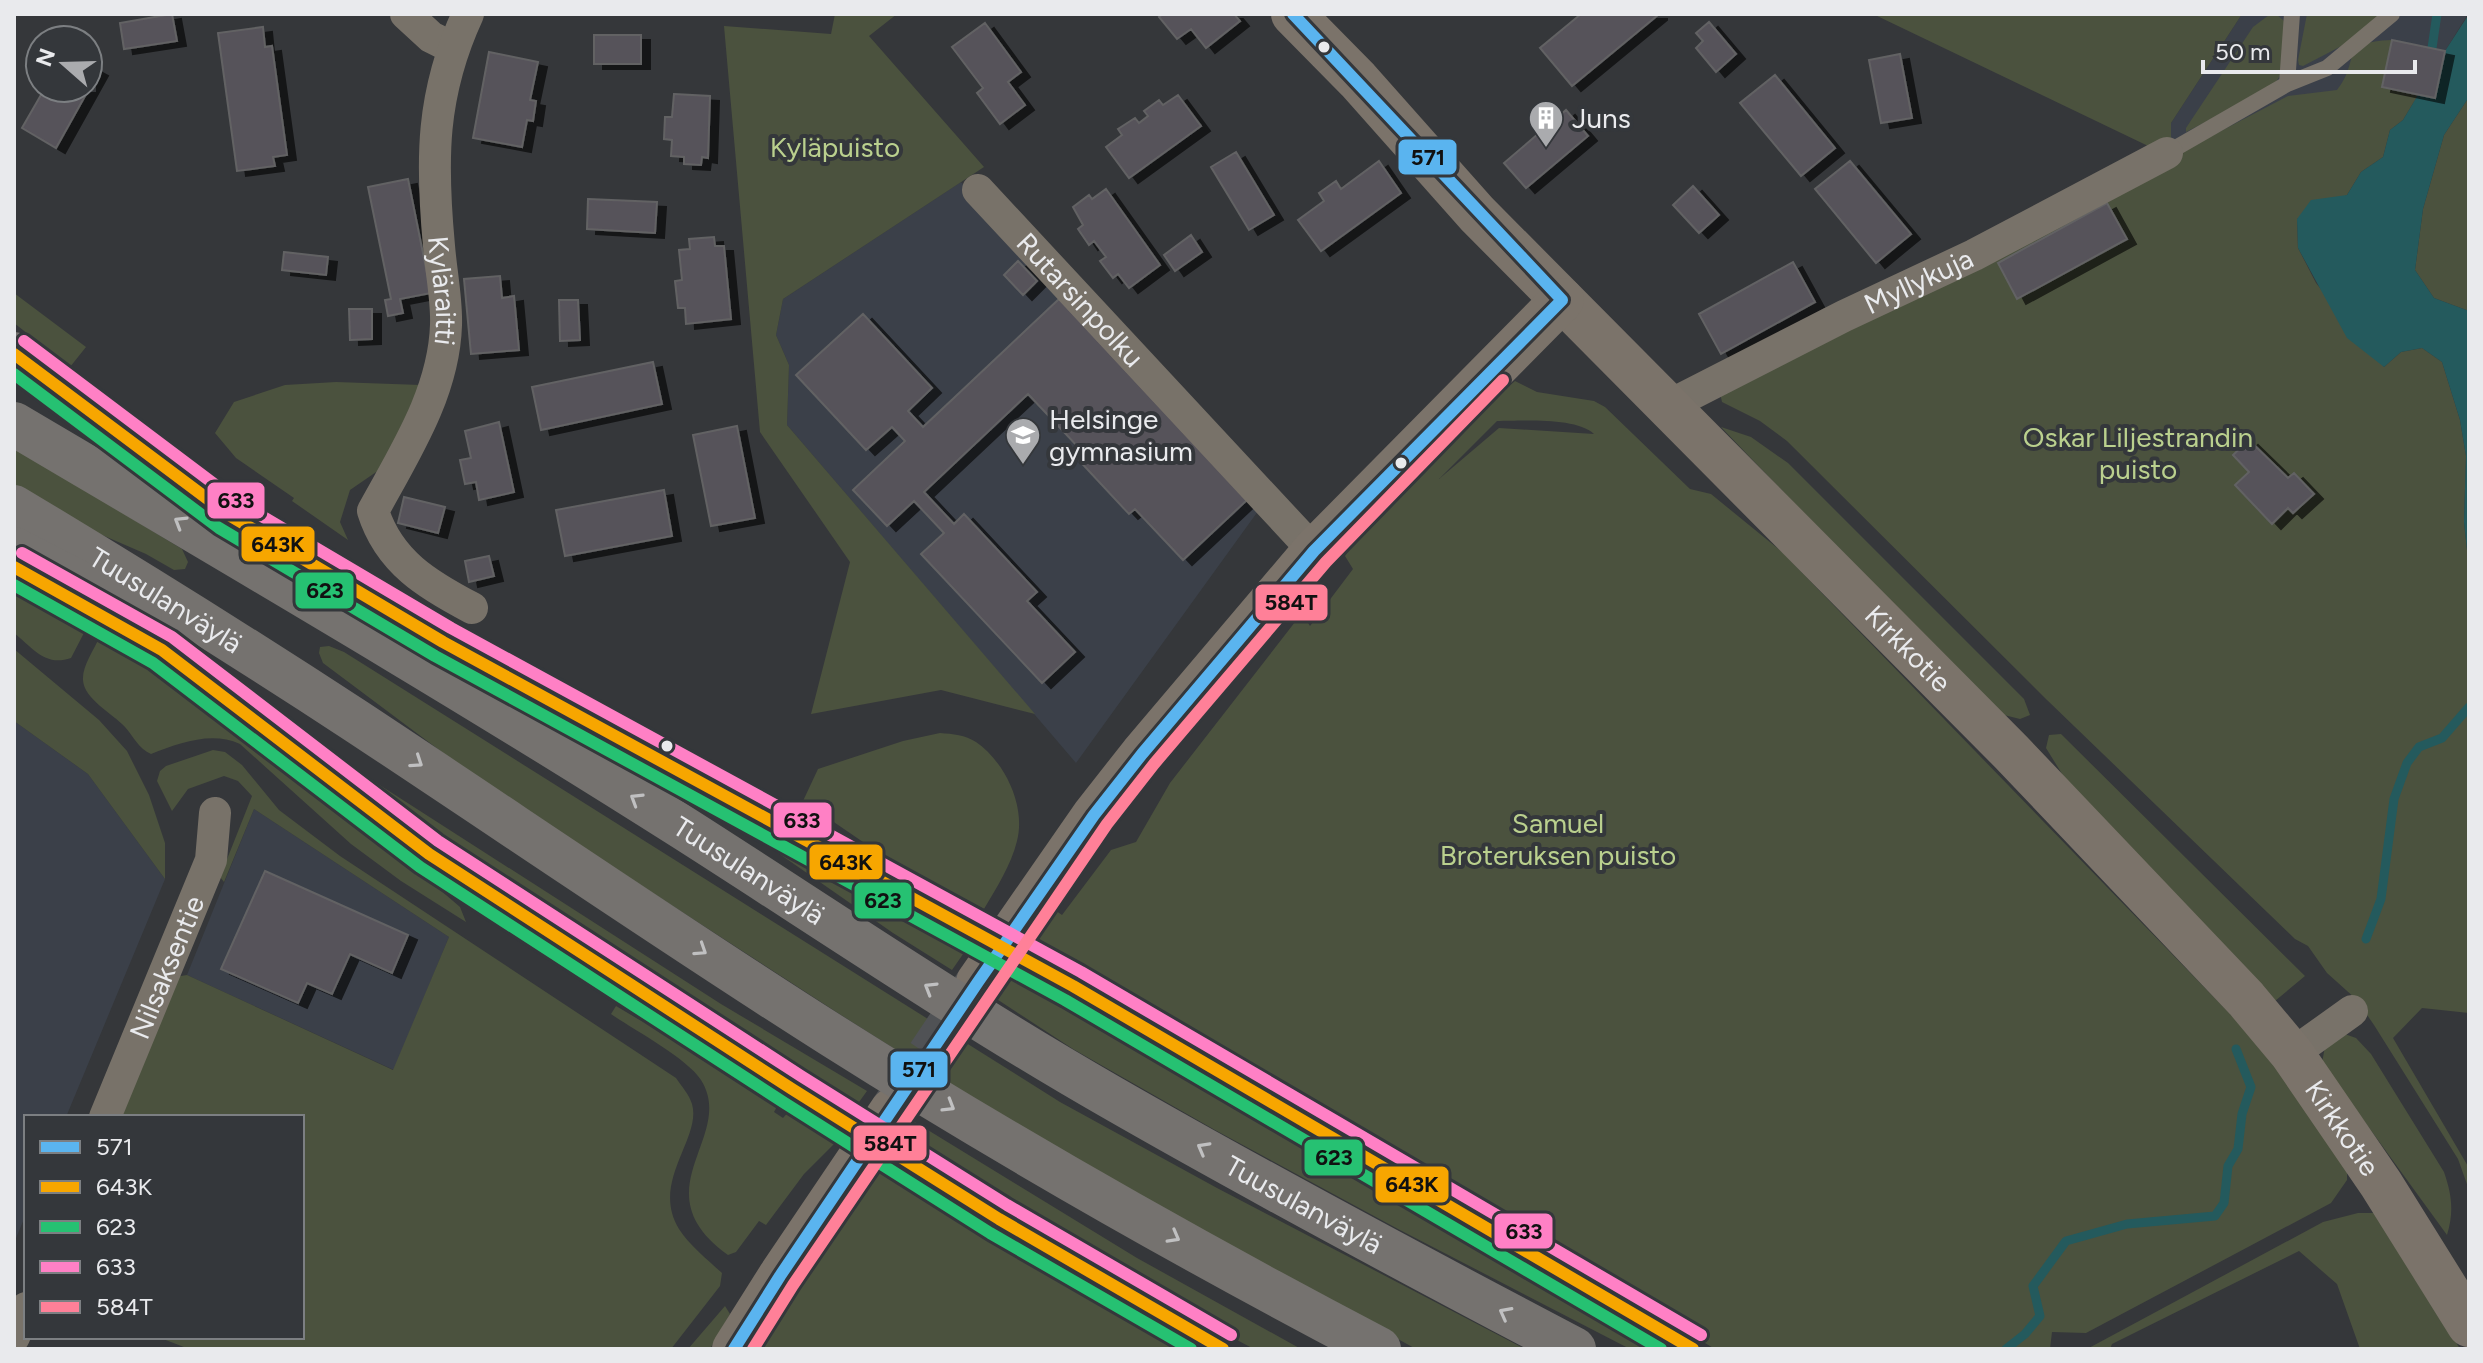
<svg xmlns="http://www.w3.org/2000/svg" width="2483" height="1363" font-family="Figtree,sans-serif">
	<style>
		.built { fill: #3b4049 }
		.green { fill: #4b523e; fill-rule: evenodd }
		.water { fill: #245a5d }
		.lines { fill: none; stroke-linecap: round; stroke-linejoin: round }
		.stream { stroke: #245a5d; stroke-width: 9 }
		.building { fill: #57525a; stroke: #626264; stroke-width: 2; filter: url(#shadow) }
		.secondary-tunnel { stroke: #505255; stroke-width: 44; stroke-dasharray: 44 22; stroke-linecap: butt }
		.lane { stroke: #787269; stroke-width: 16 }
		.street { stroke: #787269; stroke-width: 32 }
		.secondary { stroke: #7b736a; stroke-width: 44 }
		.highway { stroke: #75726f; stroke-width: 44 }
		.lane-bridge { stroke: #787269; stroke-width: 16 }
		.bus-1-casing { stroke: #34373b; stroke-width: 18 }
		.bus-2-casing { stroke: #34373b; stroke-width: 18 }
		.bus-3-casing { stroke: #34373b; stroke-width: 18 }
		.bus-4-casing { stroke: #34373b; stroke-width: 18 }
		.bus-5-casing { stroke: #34373b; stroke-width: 18 }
		.bus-1 { stroke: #5ab4ef; stroke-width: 12 }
		.bus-2 { stroke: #f7a600; stroke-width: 12 }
		.bus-3 { stroke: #26c172; stroke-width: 12 }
		.bus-4 { stroke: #ff80c5; stroke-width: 12 }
		.bus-5 { stroke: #ff8098; stroke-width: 12 }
		.oneway { stroke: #c0c0c1 }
		.bus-dot { fill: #e9eaed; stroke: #34373b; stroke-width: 3 }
		.labels { text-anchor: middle; stroke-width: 8; stroke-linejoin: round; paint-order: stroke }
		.poi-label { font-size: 28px; fill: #e9eaed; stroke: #34373b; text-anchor: start }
		.park-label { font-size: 28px; fill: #bad08e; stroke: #34373b }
		.street-label { font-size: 28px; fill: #e9eaed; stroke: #34373b }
		.line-badge { stroke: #34373b; stroke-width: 3 }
		.pale-badge-label { font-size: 22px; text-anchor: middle; font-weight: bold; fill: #111 }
	</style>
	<defs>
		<filter id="shadow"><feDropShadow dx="9" dy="5" stdDeviation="0" flood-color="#0009"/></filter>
	</defs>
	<rect width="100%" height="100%" fill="#35373a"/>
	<path class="built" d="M2242,14H2468L2445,51L2435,98L2170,157L2171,123Z
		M961,182L1261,507L1076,763L787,425L789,365L776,335L783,299Z
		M14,721L88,774L165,879L66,1117H26V1214L14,1243Z
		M254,809L449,937L394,1070L187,975Z"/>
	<path class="green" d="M835,14H897L869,36L984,167L783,299L776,335L789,365L787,425L1035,714L941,690L811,714L850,562L760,432L724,26L831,34Z
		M1873,14H2242L2171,123V157L2288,96L2337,90C2361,61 2337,42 2392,40L2382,87L2418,95L2403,120L2390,130L2383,157L2361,172L2347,195L2297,219L2298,248L2316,283L2384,367L2401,352L2422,348L2442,362L2460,420L2466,456L2464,522L2469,569V1013L2422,1008L2393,1038L2469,1168V1204L2468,1187L2458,1159L2374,1025L2356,999L2327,973L2308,946L2295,939L2047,700L1787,441L1760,421L1722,402L1720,393L2169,156Z
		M2276,14L2289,25L2283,71L2272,88L2186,132V128L2253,27L2269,15Z
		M2307,14H2384L2353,40L2303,66L2299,65L2298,60Z
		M2469,97V311L2434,298L2415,270L2423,209L2444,135Z
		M14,293L86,347L70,367L14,323Z
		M1515,381L1537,392L1594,401L1605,407L1690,489L1711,494L1782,552L2270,1055L2347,1161V1180L2331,1203L2086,1333L2052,1332L2050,1349H1715L1031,938L1052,908L1062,915L1111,850L1136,842L1170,783L1302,613L1310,626L1353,569L1345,556L1360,533L1480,412ZM1497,421C1521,421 1576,417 1594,434L1499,428L1439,479Z
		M336,382L421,385L382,468L350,490L340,522L348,540L292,501L294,498L236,458L215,433L234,402L285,385Z
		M1721,427L1751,437L1788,463L2024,699L2030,715L2020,719L2004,715L1941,656Z
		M14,447L182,549L188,562L185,569L174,570L146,554L79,525L14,485Z
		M14,588L85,631L71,658C45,667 33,648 14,633Z
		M99,638C228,718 345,807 460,907L466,922L401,881L351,844L240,744C211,731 180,743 151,754C139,749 133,736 125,727C112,713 84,699 83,680C82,666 94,650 99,638Z
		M329,646L344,652L1060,1102L1217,1188L1525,1349H1416L1040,1141L841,1015L486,785L323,663L319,653L320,647Z
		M14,649L99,720L127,751L149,795L165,843V879L88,774L14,721Z
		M283,723L721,1004L867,1091L854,1109L431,843L284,731Z
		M940,733C953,734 965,735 976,742C1005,762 1026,806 1017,841C1011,865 997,887 984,909L885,857L803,801L818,769L903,741Z
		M2061,734L2305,976L2275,1001L2067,782L2046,748L2049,735Z
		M213,750L225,752L242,765L279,810L340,856L676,1078C682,1087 689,1094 692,1104C702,1138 650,1182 679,1229C689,1245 708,1260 722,1273L720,1286L671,1349H189L158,1337H302V1117H120L175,977L187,975L393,1070L449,937L254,809L224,882L220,877L252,796L238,781L224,776L188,789L172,811L157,781L160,771L166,766Z
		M722,811L968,947L952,970L893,933L722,814Z
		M1004,967L1336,1151L1661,1349H1630L1398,1229L1215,1130L1073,1049L986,992Z
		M616,1006L638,1019L692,1044L780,1101L774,1112L783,1118L790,1110L838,1140L804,1174L766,1225L759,1221L736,1252L728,1255C638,1190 737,1137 701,1080C687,1058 634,1030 611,1014Z
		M2342,1033L2356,1038L2371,1054L2444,1172C2452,1195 2454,1212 2447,1235L2322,1063L2326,1041Z
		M905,1116L1137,1258L1301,1349H1254L1184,1312L894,1132Z
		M876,1169L1200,1349H752Z
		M2358,1213H2375L2387,1223L2460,1349H2360L2337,1284L2299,1251L2112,1344L2110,1349H2087L2323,1222Z
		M725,1306L730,1314L710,1349H688Z"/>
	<path class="water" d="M2469,14V97L2444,135L2423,209L2415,270L2434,298L2469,311V569L2464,522L2466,456L2460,420L2442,362L2422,348L2401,352L2384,367L2347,338L2298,248L2297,219L2311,200L2347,195L2361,172L2383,157L2390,130L2403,120L2418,95L2435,98L2445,51Z"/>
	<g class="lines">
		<path class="stream" d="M2432,48L2437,14
			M2366,939L2381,899L2394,799L2407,763L2419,747L2442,738L2469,707
			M2006,1349L2025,1334L2040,1316L2033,1286L2066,1241L2127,1224L2215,1216L2224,1203L2228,1166L2238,1149L2242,1114L2251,1087L2236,1049"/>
	</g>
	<path class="building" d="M172,14L177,41L124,49L120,23Z
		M1163,14H1234L1240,21L1206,48L1191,29L1177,39L1159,17Z
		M1581,14H1658V15L1572,86L1540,48Z
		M1709,22L1736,54L1716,72L1696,48L1703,41L1696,33Z
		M985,23L1021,72L1008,82L1025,105L1000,124L977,93L983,88L952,47Z
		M263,27L265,47L272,46L287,155L273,157L275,166L237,171L218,33Z
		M594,35H641V64H594Z
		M2392,40L2445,51L2435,98L2382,87Z
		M489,52L538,62L530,100L536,101L533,121L527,120L522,147L473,138Z
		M1900,54L1912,118L1881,123L1869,60Z
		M88,65L99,71L56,148L22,128L45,88H88Z
		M1775,75L1835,148L1801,176L1740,103Z
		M674,94L710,96L708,158L702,157L701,165L684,164V157L671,156L672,140L664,139L665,117H672Z
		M1178,95L1201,126L1129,178L1106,147L1122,135L1118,129L1135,118L1139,123L1148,116L1144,111L1159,100L1163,105Z
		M1566,110L1588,136L1526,188L1504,163Z
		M1236,152L1274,215L1249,230L1211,167Z
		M1379,161L1401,193L1321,251L1298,220L1324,201L1319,193L1336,181L1341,189Z
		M1850,161L1911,234L1876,263L1815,189Z
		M408,179L431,293L400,299L403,313L388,316L385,300L391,299L368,187Z
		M1693,186L1719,215L1699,233L1673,205Z
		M1106,189L1160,265L1129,288L1118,274L1113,278L1100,261L1106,257L1094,241L1089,245L1078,229L1083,225L1073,207L1089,195L1092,199Z
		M588,199L657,202L655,233L587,229Z
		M2107,203L2127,239L2017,299L1998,263Z
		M1191,235L1202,252L1175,271L1164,255Z
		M714,237L715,246H724L731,319L686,324L685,308H678L675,281L682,280L679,250L690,249L689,239Z
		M284,252L328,257L326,275L282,270Z
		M1018,261L1037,281L1023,295L1004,275Z
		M1793,262L1815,302L1721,354L1699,314Z
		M500,276L502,298L514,296L519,350L471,354L464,279Z
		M1059,299L1247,500L1183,560L1135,509L1129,514L1074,455L1080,449L1028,394L924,492L954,524L964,514L1037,592L1027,601L1075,652L1042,683L921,554L944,533L914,501L887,526L853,490L905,441L892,427L866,450L796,375L863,314L932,388L908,411L923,427Z
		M559,300H578L580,340L560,341Z
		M349,309H372V339L350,340Z
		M653,362L662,404L541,430L532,387Z
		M499,422L514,492L479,500L476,482L465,484L460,460L471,458L465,431Z
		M737,426L755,518L711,526L693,435Z
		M2249,440L2288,478L2294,473L2314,494L2293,513L2288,508L2272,524L2235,485L2249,472L2233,455Z
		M664,490L672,536L565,556L556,510Z
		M404,497L445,507L438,533L398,523Z
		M489,556L494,576L469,582L465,561Z
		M265,871L408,935L392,973L350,954L332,994L307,983L298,1003L221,969Z"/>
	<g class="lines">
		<path class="secondary-tunnel" d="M892,1110L978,982"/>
		<path class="lane" d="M2287,84L2292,14
			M2167,153L2287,84L2327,68L2392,14
			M283,547L443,642L914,898
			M117,625L162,650L429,854L792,1089
			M1073,986L1693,1349
			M999,1219L1223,1349"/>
		<g class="street">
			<path d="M406,14L431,37L453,48"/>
			<path id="s1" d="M468,14C431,94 431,160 439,246C441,272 447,300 446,325C444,393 404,454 373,511C389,562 428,585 472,608"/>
			<path id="s2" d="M978,190L1314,551"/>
			<path id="s3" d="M1668,406L1844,316L1974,255L2167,153"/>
			<path d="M2292,1054L2352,1011"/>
			<path id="s4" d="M105,1117L211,860L215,813"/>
			<path d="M14,1337L26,1308"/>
		</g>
		<g class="secondary">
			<path id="s5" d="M1293,14L1358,80L1477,214L2011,752L2246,999L2292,1054L2381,1184L2469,1325"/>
			<path d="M978,982L1094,815L1142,754L1314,551L1562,300"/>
			<path d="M734,1349L780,1276L892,1110"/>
		</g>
		<g class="highway">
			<path d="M14,354L229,515L278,555"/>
			<path id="s6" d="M14,424C239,557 465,689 685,829C826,919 964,1013 1109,1096C1262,1184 1418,1267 1574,1349"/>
			<path id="s7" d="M14,507C129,576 243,647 356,721C515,826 672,934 833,1036C1010,1148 1194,1252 1379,1349"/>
			<path d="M14,549L140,614"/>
		</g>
		<path class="lane-bridge" d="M914,898L1073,986
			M792,1089L999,1219"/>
		<g class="bus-1-casing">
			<path id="bus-1" d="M1293,14L1562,300
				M734,1349L780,1276L978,982L1094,815L1142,754L1314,551L1562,300"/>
		</g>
		<g class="bus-2-casing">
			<path id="bus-2" d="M14,354L229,515L443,642L1073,986L1693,1349
				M14,567L162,650L429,854L792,1089L999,1219L1223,1349"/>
		</g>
		<g class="bus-3-casing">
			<path id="bus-3" d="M14,374L219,528L435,656L1065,1000L1661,1349
				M14,585L153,663L420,867L783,1102L990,1233L1191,1349"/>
		</g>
		<g class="bus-4-casing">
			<path id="bus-4" d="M24,341L238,502L451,628L1081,972L1701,1335
				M22,553L172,637L438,841L801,1076L1007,1205L1231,1335"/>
		</g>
		<g class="bus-5-casing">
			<path id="bus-5" d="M753,1349L793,1285L1107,824L1154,764L1326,562L1503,380"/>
		</g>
		<use href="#bus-1" class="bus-1"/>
		<use href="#bus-2" class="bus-2"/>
		<use href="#bus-3" class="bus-3"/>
		<use href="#bus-4" class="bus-4"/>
		<use href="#bus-5" class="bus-5"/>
	</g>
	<defs><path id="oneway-chevron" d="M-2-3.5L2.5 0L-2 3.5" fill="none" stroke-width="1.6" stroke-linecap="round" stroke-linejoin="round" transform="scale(2)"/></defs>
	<g class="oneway">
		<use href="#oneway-chevron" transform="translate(180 522) rotate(-149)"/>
		<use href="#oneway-chevron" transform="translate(417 762) rotate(34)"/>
		<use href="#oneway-chevron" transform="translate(636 799) rotate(-148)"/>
		<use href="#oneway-chevron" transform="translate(701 950) rotate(33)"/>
		<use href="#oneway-chevron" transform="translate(930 988) rotate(-149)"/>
		<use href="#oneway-chevron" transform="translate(949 1106) rotate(31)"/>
		<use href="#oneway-chevron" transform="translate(1203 1148) rotate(-151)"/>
		<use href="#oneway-chevron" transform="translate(1174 1237) rotate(29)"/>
		<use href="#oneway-chevron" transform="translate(1505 1313) rotate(-152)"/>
	</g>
	<defs>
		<g id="building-pin" transform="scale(1.8)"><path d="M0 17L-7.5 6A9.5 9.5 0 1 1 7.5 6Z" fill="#aaabae" stroke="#34373b"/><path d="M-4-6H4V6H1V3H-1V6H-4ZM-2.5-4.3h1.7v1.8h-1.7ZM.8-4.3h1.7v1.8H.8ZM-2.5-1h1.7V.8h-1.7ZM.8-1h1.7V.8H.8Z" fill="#fff"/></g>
		<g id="school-pin" transform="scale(1.8)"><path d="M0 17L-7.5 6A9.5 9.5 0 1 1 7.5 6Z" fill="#aaabae" stroke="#34373b"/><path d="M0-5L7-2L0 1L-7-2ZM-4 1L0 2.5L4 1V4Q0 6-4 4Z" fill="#fff"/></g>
	</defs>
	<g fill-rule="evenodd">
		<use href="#building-pin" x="1546" y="118"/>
		<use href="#school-pin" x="1023" y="435"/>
	</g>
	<g class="bus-dot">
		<circle cx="1324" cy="47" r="7"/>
		<circle cx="1401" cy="463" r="7"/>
		<circle cx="667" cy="746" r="7"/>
	</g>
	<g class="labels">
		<g class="poi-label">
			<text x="1572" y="128">Juns</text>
			<text x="1049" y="429">Helsinge<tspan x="1049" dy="32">gymnasium</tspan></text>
		</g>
		<g class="park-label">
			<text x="835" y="157">Kyläpuisto</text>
			<text x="2138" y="447">Oskar Liljestrandin<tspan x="2138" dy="32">puisto</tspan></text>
			<text x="1558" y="833">Samuel<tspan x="1558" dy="32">Broteruksen puisto</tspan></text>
		</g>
		<g class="street-label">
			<text dy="10" stroke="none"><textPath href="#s3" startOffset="280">Myllykuja</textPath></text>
			<text dy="10" stroke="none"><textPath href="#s1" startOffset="282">Kyläraitti</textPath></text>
			<text dy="10" stroke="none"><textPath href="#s2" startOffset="150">Rutarsinpolku</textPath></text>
			<text dy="10" stroke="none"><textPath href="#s7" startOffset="178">Tuusulanväylä</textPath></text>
			<text dy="10" stroke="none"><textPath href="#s5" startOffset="884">Kirkkotie</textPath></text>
			<text dy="10" stroke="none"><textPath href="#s6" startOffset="860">Tuusulanväylä</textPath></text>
			<text dy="10" stroke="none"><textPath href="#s4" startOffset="162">Nilsaksentie</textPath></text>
			<text dy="10" stroke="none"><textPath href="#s5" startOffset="1532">Kirkkotie</textPath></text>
			<text dy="10" stroke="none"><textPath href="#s6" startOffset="1508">Tuusulanväylä</textPath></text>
		</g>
	</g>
	<g class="line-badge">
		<rect x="1397" y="138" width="61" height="38" rx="8" fill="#5ab4ef"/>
		<rect x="206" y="481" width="60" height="39" rx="8" fill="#ff80c5"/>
		<rect x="240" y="525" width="76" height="38" rx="8" fill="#f7a600"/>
		<rect x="294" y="571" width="61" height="39" rx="8" fill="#26c172"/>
		<rect x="1254" y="583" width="75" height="39" rx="8" fill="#ff8098"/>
		<rect x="772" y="801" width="61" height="38" rx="8" fill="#ff80c5"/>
		<rect x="808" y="843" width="76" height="38" rx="8" fill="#f7a600"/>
		<rect x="853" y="881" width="60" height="39" rx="8" fill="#26c172"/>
		<rect x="889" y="1050" width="60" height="39" rx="8" fill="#5ab4ef"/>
		<rect x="852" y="1124" width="76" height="38" rx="8" fill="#ff8098"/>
		<rect x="1303" y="1138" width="61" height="39" rx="8" fill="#26c172"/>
		<rect x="1374" y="1165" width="76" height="39" rx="8" fill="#f7a600"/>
		<rect x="1493" y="1212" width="61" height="38" rx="8" fill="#ff80c5"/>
	</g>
	<g class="pale-badge-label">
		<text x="1428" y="165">571</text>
		<text x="236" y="508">633</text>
		<text x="278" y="552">643K</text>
		<text x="325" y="598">623</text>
		<text x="1291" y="610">584T</text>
		<text x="802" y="828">633</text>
		<text x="846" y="870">643K</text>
		<text x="883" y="908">623</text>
		<text x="919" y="1077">571</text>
		<text x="890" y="1151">584T</text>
		<text x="1334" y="1165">623</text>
		<text x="1412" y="1192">643K</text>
		<text x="1524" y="1239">633</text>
	</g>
	<rect width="2483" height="1363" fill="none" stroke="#e9eaed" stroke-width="32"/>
	<rect x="24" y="1115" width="280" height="224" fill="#34373b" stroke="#7c7f82" stroke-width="2"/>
	<rect x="40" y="1141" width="40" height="12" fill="#5ab4ef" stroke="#7c7f82" stroke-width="2"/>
	<text x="96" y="1155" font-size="24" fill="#e9eaed">571</text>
	<rect x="40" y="1181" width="40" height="12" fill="#f7a600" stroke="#7c7f82" stroke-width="2"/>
	<text x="96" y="1195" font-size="24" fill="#e9eaed">643K</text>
	<rect x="40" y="1221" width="40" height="12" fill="#26c172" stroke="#7c7f82" stroke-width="2"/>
	<text x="96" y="1235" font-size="24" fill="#e9eaed">623</text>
	<rect x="40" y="1261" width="40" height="12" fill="#ff80c5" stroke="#7c7f82" stroke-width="2"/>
	<text x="96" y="1275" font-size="24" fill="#e9eaed">633</text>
	<rect x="40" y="1301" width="40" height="12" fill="#ff8098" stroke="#7c7f82" stroke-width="2"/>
	<text x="96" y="1315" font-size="24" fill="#e9eaed">584T</text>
	<g transform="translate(64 64) rotate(290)"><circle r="38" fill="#34373b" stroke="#7c7f82" stroke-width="2"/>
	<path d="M0-6L14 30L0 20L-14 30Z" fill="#aaabae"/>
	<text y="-12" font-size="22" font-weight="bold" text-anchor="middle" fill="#e9eaed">N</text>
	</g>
	<path d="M2203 60v12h212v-12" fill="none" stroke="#e9eaed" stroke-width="4"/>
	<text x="2215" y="60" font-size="24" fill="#e9eaed" stroke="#34373b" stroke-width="6" paint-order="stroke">50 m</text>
</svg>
